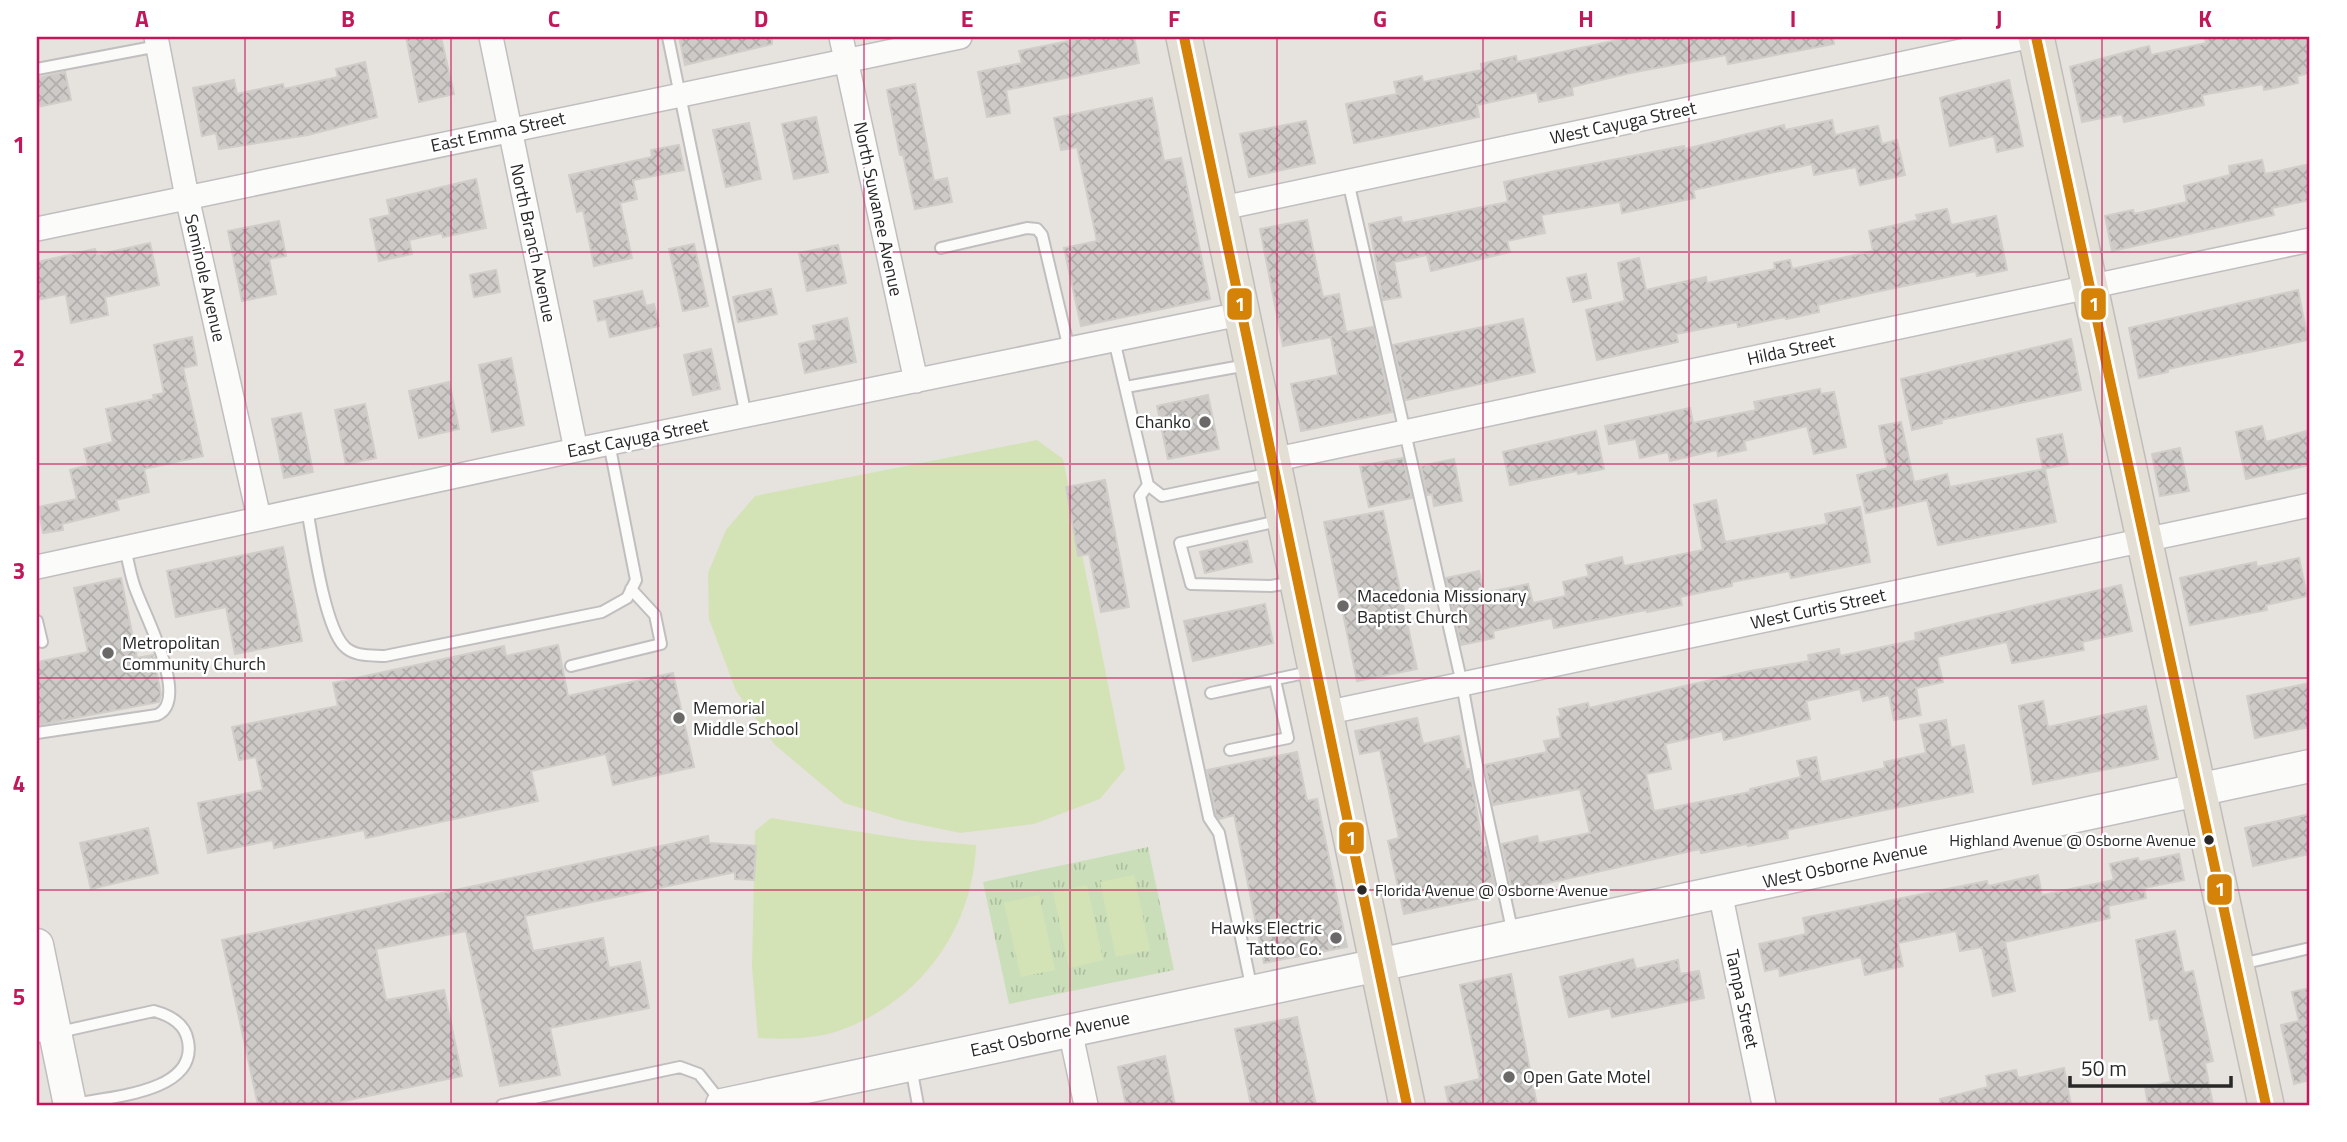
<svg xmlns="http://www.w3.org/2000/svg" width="2347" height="1142" font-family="'Titillium Web',sans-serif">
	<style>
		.park { fill: url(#park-tufts) }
		.pitch { fill: #d4e3b6 }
		.building { fill: url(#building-cross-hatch); stroke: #d1ceca; stroke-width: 2 }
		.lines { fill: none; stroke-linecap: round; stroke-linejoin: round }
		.lane-casing { stroke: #c0bebf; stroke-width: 14 }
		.street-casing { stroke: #c0bebf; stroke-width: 26 }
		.secondary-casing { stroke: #c0bebf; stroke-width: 35 }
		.primary-casing { stroke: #bfbdbc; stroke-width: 38 }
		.lane { stroke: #fbfbfa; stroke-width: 10 }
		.street { stroke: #fbfbfa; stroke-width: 23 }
		.secondary { stroke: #fbfbfa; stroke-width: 32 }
		.primary { stroke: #e4dfd4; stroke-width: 35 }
		.bus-1-casing { stroke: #fff; stroke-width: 16 }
		.bus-1 { stroke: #d48208; stroke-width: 10 }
		.grid { fill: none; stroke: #c2185b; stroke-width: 2; stroke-opacity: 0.55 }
		.poi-dot { fill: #6a6968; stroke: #fff; stroke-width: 2.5 }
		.bus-dot { fill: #282828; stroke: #fff; stroke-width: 2.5 }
		.labels { text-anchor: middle; stroke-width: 5; stroke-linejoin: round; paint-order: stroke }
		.bus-label { font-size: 16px; fill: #282828; stroke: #fff; text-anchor: end }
		.street-label { font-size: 18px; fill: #282828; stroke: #fff }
		.poi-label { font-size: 18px; fill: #282828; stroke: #fff; text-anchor: start }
		.line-badge { stroke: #fff; stroke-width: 2.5 }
		.badge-label { font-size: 19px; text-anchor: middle; font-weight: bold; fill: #fff }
		.neatline { fill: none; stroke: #c2185b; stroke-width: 2.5 }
		.grid-label { font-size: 23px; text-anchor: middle; font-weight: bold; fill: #c2185b }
	</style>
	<defs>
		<pattern id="park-tufts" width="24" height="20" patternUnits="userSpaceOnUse" patternTransform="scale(1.75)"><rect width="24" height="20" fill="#cadfb9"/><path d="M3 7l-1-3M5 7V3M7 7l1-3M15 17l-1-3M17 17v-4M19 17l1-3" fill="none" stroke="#aebf9f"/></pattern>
		<pattern id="building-cross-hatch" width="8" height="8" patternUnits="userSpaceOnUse" patternTransform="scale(1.75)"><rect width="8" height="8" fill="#cdcac7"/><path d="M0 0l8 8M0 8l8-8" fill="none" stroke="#b0aeab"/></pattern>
	</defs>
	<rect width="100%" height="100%" fill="#e6e2de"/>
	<path class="park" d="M1148,847L1174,970L1009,1004L983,882Z"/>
	<path class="pitch" d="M1037,440L1063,459L1125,769L1100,799L1034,824L960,833L903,821L844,803L775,745L736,691L709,619L708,573L726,530L755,496Z
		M771,818L912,840L976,845C973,930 919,1003 838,1031C812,1040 785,1039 758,1038L752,967L755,831Z
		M1134,875L1150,950L1116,957L1100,882Z
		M1087,885L1103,960L1069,968L1053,892Z
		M1039,895L1055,970L1021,977L1004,903Z"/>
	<path class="building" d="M406,37H441L454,94L419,102Z
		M679,37H772V44L685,65Z
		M1088,37H1134L1139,63L1006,90L1010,113L987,117L978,72L1022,63L1019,51Z
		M1630,37H1833L1834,44L1728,64L1726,55L1630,73L1572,87L1573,95L1539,102L1537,92L1477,105L1479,117L1354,143L1346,104L1397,94L1394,82L1422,76L1423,82L1482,70L1481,64L1516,56L1517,62Z
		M2217,37H2310V73L2297,76L2298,83L2264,90L2263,84L2202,95L2204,105L2173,112L2124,122L2122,114L2082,122L2070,67L2149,46L2151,55L2206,43L2205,39Z
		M365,62L377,117L308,135L219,149L216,133L202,136L193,88L234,80L237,94L283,84L284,89L338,77L336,69Z
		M65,72L71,100L37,107V78Z
		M2009,80L2023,146L1997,152L1994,136L1950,146L1940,98Z
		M915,84L934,181L947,178L952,202L915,209L903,155H900L887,90Z
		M1152,98L1164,161L1181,158L1210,299L1081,326L1064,248L1097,241L1077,147L1061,150L1054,118Z
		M816,117L828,172L794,179L782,124Z
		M1832,120L1835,135L1878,126L1882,144L1897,140L1905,175L1860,185L1856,167L1814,175L1812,164L1693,190L1695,198L1622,213L1620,202L1541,215L1545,233L1507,241L1510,252L1431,271L1427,255L1394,262L1401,297L1383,300L1369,224L1401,217L1402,223L1508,202L1504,182L1550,172L1684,146L1685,149L1784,125L1785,130Z
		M1306,121L1315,163L1249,177L1240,134Z
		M749,123L761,179L726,187L713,130Z
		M679,145L684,170L633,180L637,199L620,203L632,258L594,266L583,210L577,212L569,175L652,157L651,150Z
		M2262,160L2265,174L2310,164V200L2272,208L2274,215L2112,251L2105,216L2133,210L2134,214L2187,202L2184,186L2230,175L2229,166Z
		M476,179L486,228L443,237L442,233L409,240L412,254L379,261L370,219L390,215L387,200Z
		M1947,209L1951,225L1996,216L2007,270L1977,276L1976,271L1866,294L1818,305L1819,312L1786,319L1785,317L1738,327L1737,322L1676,334L1678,342L1597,360L1586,310L1625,301L1618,263L1639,258L1646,290L1706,277L1707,283L1775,269L1774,263L1790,260L1792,269L1873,251L1869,231L1918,220L1916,215Z
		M1307,220L1323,297L1339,294L1346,332L1373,327L1392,412L1301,431L1291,384L1338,375L1331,337L1283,346L1260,229Z
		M279,221L286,256L269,259L276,294L242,301L228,231Z
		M150,243L159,285L105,297L108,315L71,323L66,294L37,300V262L95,249L97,255Z
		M694,244L708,306L683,311L669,249Z
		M838,245L846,283L807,291L799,253Z
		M496,270L500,292L474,297L470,275Z
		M1586,274L1591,298L1573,302L1567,278Z
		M771,289L777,314L738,322L733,297Z
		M2298,290L2308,340L2168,369V372L2139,378L2129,328Z
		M642,291L646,306L654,304L659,326L610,337L606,319L598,321L594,301Z
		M847,318L856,362L805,373L799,344L816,340L813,326Z
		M1523,319L1535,372L1406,400L1393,345Z
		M192,337L197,365L183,368L203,456L144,469L149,492L116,500L119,510L62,524L63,530L43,533L38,507L77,499L70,470L88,465L84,449L113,442L106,409L154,399L153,395L164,393L154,345Z
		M2071,339L2081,390L1941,420L1942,423L1912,430L1901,379Z
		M711,349L720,389L693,395L684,355Z
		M511,358L524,425L492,432L479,365Z
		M449,382L459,429L419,438L409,391Z
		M1820,389L1821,394L1834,392L1846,447L1814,454L1807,426L1744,441L1746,450L1718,456L1717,450L1670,461L1668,452L1640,458L1636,439L1609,444L1605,426L1690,408L1693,423L1756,410L1754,402Z
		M1208,395L1219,449L1168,459L1157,406Z
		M365,404L376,458L346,464L335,410Z
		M301,413L313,472L284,478L272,419Z
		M1901,422L1914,482L1947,474L1950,487L2045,469L2056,522L1938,545L1927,500L1866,513L1857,475L1888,468L1879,426Z
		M2262,426L2266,442L2310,430V465L2246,479L2236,432Z
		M1596,431L1604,469L1578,474L1577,471L1510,485L1503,452Z
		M2062,434L2068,464L2043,469L2037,439Z
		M2180,448L2189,491L2160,496L2152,454Z
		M1403,458L1412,498L1369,507L1360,466Z
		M1454,459L1462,501L1434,506L1432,494L1427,495L1421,466Z
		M1105,480L1129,607L1101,612L1089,554L1078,556L1066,487Z
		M1716,500L1725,542L1827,524L1825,514L1860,507L1870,562L1791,578L1789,571L1732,582V586L1680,597L1682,605L1647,612L1646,610L1554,628L1552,618L1493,631L1494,638L1461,645L1446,578L1479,571L1484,593L1528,584L1533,603L1566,596L1563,582L1589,576L1586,565L1622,557L1624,566L1703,550L1694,505Z
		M1383,511L1417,669L1357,681L1324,522Z
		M1247,541L1252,562L1205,573L1200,552Z
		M283,547L302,641L235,654L226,607L176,617L167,571Z
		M2299,558L2307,596L2266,605L2267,610L2190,625L2180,578L2256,562L2257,567Z
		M121,578L137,658L153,655L161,694L159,702L38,725L37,662L88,652L74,588Z
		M2121,585L2132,631L2082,642L2084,650L2012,663L2007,642L1937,657L1943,682L1916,688L1921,715L1894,720L1889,695L1863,701L1860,689L1806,701L1810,719L1724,740L1722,731L1665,744L1671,769L1646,774L1654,811L1750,792V789L1801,777L1797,761L1816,757L1821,782L1885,768L1884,762L1926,753L1920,725L1946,720L1951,748L1964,745L1973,792L1787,830L1788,838L1748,846L1747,844L1701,853L1700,849L1512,891L1502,844L1537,836L1539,843L1590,833L1580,789L1493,805L1485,765L1547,752L1544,741L1561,738L1557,717L1561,716L1559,709L1588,703L1589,708L1750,671L1809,661L1808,655L1839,649L1840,656L1916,640L1915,633Z
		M1265,604L1273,643L1193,661L1184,621Z
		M558,645L568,696L673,673L694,767L613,785L606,754L531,771L538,801L366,838L364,830L274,848L273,840L208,853L198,803L263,790L256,757L239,760L232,727L338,706L333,683L504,646L506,656Z
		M2310,683V727L2255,738L2247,696Z
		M2043,701L2048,727L2146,706L2158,759L2033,784L2019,706Z
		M1417,718L1423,744L1459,736L1466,769H1470L1483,848L1486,847L1496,895L1404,914L1388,841L1399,838L1380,750L1360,754L1355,731Z
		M1297,752L1307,801L1317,799L1347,947L1264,963L1234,815L1219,819L1216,815L1207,770Z
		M2310,814V854L2253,866L2245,828Z
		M148,828L158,873L91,889L80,843Z
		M708,836L709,843L756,846L754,880L735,879V872L525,916L533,951L603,938L609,968L640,962L649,1008L550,1028L560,1075L500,1086L466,931L376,949L386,1000L444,990L462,1076L326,1105H258L222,940Z
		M2179,854L2184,880L2144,888L2146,898L2108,906L2110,918L2005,942L2015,991L1993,996L1982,947L1960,951L1956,931L1898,943L1903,966L1865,975L1861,957L1780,976L1779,968L1765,971L1759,944L1806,934L1803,918L1987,881L1988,886L2038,875L2042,895L2114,880L2110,864L2138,858L2139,862Z
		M2175,931L2184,973L2193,971L2213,1061L2205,1063L2213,1105H2148L2145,1087L2171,1082L2158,1018L2150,1020L2136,940Z
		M1633,959L1636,969L1678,960L1680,974L1699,971L1704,998L1612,1017L1610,1008L1569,1017L1560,977Z
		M1511,974L1537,1105H1514V1102L1499,1105H1449L1445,1087L1480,1079L1460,985Z
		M2310,988V1080L2294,1084L2281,1025L2299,1021L2292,992Z
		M1297,1017L1316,1105H1251L1235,1029Z
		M1165,1056L1175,1105H1126L1118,1067Z
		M2064,1068L2071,1105H1941L1940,1099L1988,1087L1986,1076L2016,1070L2018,1078Z"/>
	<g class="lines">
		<g class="lane-casing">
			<path id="lane" d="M668,37L746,416
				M37,69L158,46
				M1348,181L1462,684L1480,782L1513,934
				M941,248L1027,228L1037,229L1042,235L1069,349
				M1114,340L1148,485L1162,496L1272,473
				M1126,387L1247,365
				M1148,485L1140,496L1209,818L1219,833L1252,990
				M307,509C313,541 324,625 344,646C354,657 372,655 385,656L602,612L627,598L636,580L609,443
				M1282,520L1180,543L1191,584L1271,586L1294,582
				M37,621L42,642
				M571,666L661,644L655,615L631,589
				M1211,693L1314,671
				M37,733L157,715C192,700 142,611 134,585C130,573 128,560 125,548
				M1230,750L1288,738L1275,680
				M2241,964L2310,948
				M37,1037L154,1011C169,1015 185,1023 188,1041C198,1093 108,1097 73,1104
				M911,1067L918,1105
				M502,1105L680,1067L699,1074L722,1103"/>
		</g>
		<g class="street-casing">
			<path id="street" d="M156,37L187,197L259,518
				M491,37L576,450
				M841,37L916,381
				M1218,209L2027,37
				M37,229L960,37
				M1272,460L2310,240
				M37,567L576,450L1240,314
				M1325,713L2310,505
				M1720,892L1764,1105
				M1070,1030L1086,1105"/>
		</g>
		<g class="secondary-casing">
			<path id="secondary" d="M37,945L70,1105
				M722,1105L2310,766"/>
		</g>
		<g class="primary-casing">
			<path id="primary" d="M1184,37L1407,1105
				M2036,37L2266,1105"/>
		</g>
		<use href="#lane" class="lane"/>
		<use href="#street" class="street"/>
		<use href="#secondary" class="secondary"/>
		<use href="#primary" class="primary"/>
		<g class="bus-1-casing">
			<path id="bus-1" d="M1184,37L1407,1105
				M2036,37L2266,1105"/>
		</g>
		<use href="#bus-1" class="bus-1"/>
	</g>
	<path class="grid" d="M245,37V1105M451,37V1105M658,37V1105M864,37V1105M1070,37V1105M1277,37V1105M1483,37V1105M1689,37V1105M1896,37V1105M2102,37V1105M37,252H2310M37,464H2310M37,678H2310M37,890H2310"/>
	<g class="poi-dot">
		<circle cx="1205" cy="422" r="7"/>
		<circle cx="1343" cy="606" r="7"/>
		<circle cx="108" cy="653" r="7"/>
		<circle cx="679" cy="718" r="7"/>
		<circle cx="1336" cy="938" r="7"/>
		<circle cx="1509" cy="1077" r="7"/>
	</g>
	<g class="bus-dot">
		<circle cx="2209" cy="840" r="6"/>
		<circle cx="1362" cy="890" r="6"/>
	</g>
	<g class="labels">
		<g class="bus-label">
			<text x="2196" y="846">Highland Avenue @ Osborne Avenue</text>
			<text x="1375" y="896" text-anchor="start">Florida Avenue @ Osborne Avenue</text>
		</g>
		<g class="street-label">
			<text transform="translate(1623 123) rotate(-12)" y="6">West Cayuga Street</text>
			<text transform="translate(498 132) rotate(-12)" y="6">East Emma Street</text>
			<text transform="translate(878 209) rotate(78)" y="6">North Suwanee Avenue</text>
			<text transform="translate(533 243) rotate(78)" y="6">North Branch Avenue</text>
			<text transform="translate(205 278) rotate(77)" y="6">Seminole Avenue</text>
			<text transform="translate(1791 350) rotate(-12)" y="6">Hilda Street</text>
			<text transform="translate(638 438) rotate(-11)" y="6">East Cayuga Street</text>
			<text transform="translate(1818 609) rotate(-12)" y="6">West Curtis Street</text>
			<text transform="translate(1845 865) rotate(-12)" y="6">West Osborne Avenue</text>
			<text transform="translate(1742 999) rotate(78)" y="6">Tampa Street</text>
			<text transform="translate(1050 1034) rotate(-12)" y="6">East Osborne Avenue</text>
		</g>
		<g class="poi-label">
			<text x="1191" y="428" text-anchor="end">Chanko</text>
			<text x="1357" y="602">Macedonia Missionary<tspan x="1357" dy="21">Baptist Church</tspan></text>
			<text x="122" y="649">Metropolitan<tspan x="122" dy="21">Community Church</tspan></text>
			<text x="693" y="714">Memorial<tspan x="693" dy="21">Middle School</tspan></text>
			<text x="1322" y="934" text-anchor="end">Hawks Electric<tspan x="1322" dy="21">Tattoo Co.</tspan></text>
			<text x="1523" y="1083">Open Gate Motel</text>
		</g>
	</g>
	<g class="line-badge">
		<rect x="1226" y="287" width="27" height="34" rx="7" fill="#d48208"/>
		<rect x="2080" y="287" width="27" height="34" rx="7" fill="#d48208"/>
		<rect x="1338" y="821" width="27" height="34" rx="7" fill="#d48208"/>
		<rect x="2206" y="873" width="27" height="33" rx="7" fill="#d48208"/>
	</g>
	<g class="badge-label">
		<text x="1240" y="311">1</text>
		<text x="2094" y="311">1</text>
		<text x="1351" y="845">1</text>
		<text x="2220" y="896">1</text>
	</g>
	<rect width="2347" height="1142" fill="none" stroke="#ffffff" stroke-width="77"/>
	<path d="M2070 1076v10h161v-10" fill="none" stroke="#282828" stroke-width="3.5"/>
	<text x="2081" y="1076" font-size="21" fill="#282828" stroke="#ffffff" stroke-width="5" paint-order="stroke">50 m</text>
	<rect x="38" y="38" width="2270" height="1066" class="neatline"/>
	<g class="grid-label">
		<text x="142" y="27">A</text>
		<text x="348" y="27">B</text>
		<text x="554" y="27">C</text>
		<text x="761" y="27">D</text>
		<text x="967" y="27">E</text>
		<text x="1174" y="27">F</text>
		<text x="1380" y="27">G</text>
		<text x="1586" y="27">H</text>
		<text x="1793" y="27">I</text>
		<text x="1999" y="27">J</text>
		<text x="2205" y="27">K</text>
		<text x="19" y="153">1</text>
		<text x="19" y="366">2</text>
		<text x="19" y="579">3</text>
		<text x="19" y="792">4</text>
		<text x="19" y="1005">5</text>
	</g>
</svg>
